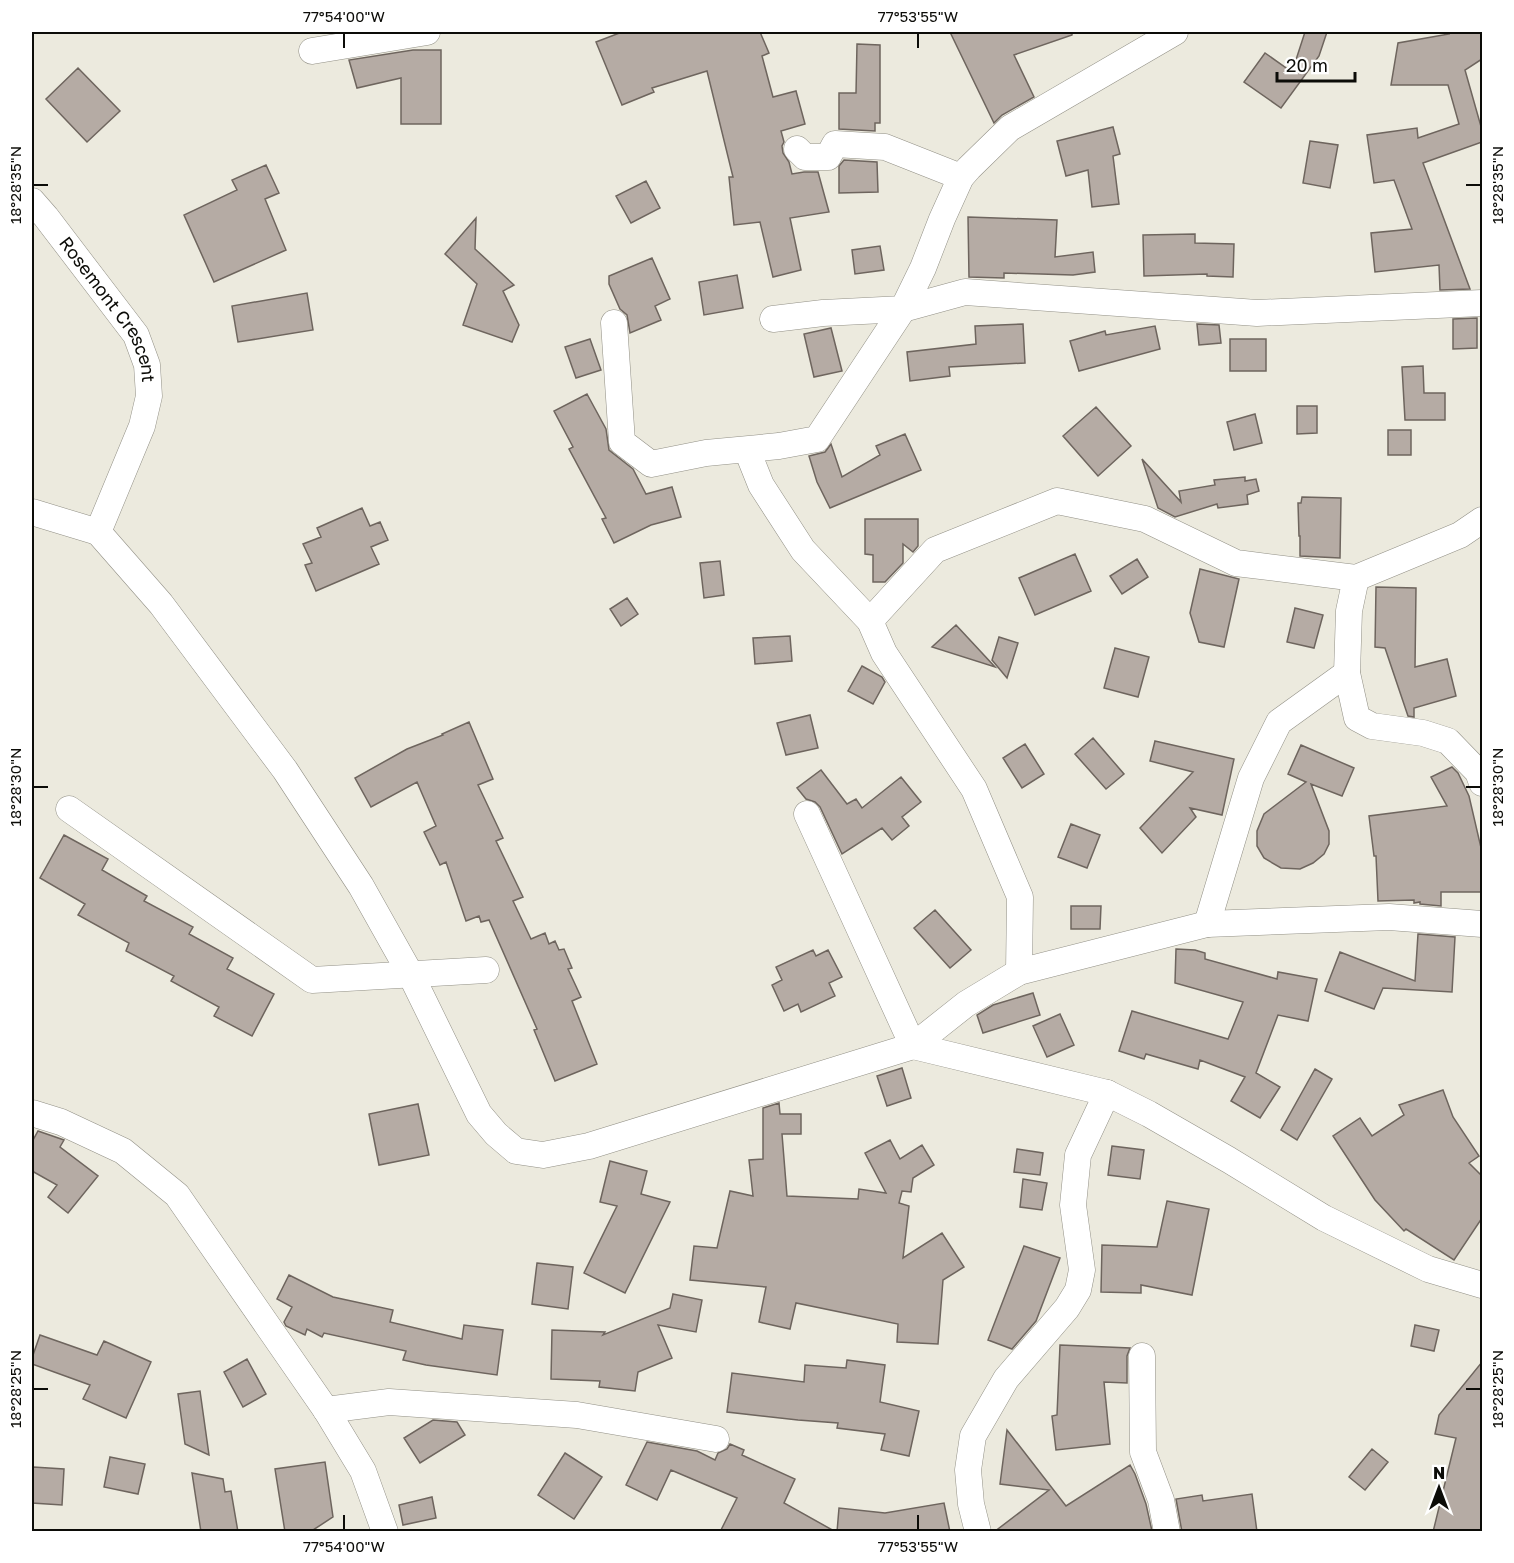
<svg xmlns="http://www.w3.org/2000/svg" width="1514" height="1563" font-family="'Golos Text',sans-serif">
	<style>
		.building { fill: #b5aba4; stroke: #6e655e; stroke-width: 1.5 }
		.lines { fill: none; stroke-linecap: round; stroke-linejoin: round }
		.street-casing { stroke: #929086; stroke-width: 27 }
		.street { stroke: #fff; stroke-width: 26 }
		.ticks { fill: none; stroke: #0c0c08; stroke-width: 2 }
		.labels { text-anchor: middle; stroke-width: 4.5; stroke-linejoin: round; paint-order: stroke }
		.street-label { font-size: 18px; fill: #0c0c08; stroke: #fff }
		.neatline { fill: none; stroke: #0c0c08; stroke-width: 2 }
		.ticks-label { font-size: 15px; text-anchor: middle; fill: #0c0c08 }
	</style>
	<rect width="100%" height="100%" fill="#eceade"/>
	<path class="building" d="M622,32H760L769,53L762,56L773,97L796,91L805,124L781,131L784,142L782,146L783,153L789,162L792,174L804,172H818L829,212L790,218L801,270L773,277L760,222L734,225L729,177H733L707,71L652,88L654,92L622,105L596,42Z
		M950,32H1072V35L1014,55L1034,97L1002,115L994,123Z
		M1305,32H1327L1319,56L1281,108L1244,82L1265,53L1292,72Z
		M1448,32H1482V59L1465,70L1482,130V142L1423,163L1470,289L1440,290L1439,265L1375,272L1371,233L1412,229L1394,180L1374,183L1367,135L1417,128L1418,138L1459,124L1448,85H1391L1398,43L1449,34Z
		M857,44L880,45V123H875V131L839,129V93H856Z
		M413,50H441V124H401V78L357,88L349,60Z
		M78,68L120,111L87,142L46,99Z
		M1113,127L1120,154L1113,156L1119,204L1092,207L1088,170L1066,176L1057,141Z
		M1310,141L1338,145L1330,188L1303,183Z
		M844,160L877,162L878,192L839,193V166Z
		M266,165L279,193L265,199L286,250L214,282L184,215L237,190L232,180Z
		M646,181L660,208L631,223L616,196Z
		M968,217L1057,220L1055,257L1093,252L1095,272L1073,275L1004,273V278L969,277Z
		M476,218L475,249L514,285L503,291L519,325L512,342L463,325L477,284L445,254Z
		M1195,234V243L1234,244L1233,277L1207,276V274L1144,276L1143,235Z
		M880,246L884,270L855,274L852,250Z
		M652,258L670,299L655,306L661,320L630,333L627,315L620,309L609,284V276Z
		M737,275L743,308L704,315L699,282Z
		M307,293L313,330L238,342L232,306Z
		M1477,318V348L1453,349V319Z
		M1023,324L1025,363L949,367L950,376L910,381L907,352L976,344L975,326Z
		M1197,324L1219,325L1221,343L1199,345Z
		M1155,326L1160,349L1079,371L1070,341L1105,331L1106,335Z
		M831,328L842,371L814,377L804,334Z
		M590,339L601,370L576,378L565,347Z
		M1230,339H1266V371H1230Z
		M1423,366L1424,393H1445V420H1405L1402,367Z
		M587,394L606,429L609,450L633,469L646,494L672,487L681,517L651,525L614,543L602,519L606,518L569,449L573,447L554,411Z
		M1297,406H1317V433L1297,434Z
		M1096,407L1131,446L1098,476L1063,436Z
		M1255,414L1262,443L1234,450L1227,422Z
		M1388,430H1411V455H1388Z
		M905,434L921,470L830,508L817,482L809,456L825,452L831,444L842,477L880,455L876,446Z
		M1142,459L1181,502L1179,491L1215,485L1214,480L1245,477V481L1256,479L1259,491L1247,495L1248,504L1218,508L1217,504L1175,517L1158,508Z
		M1302,497L1341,498L1340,558L1300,556V536H1299L1298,503H1301Z
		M362,508L370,526L380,522L388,540L371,547L379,564L316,591L305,565L312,563L303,544L321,537L317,528Z
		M865,519H918V546L913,552L903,544V563L885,582H873V555L865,554Z
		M1075,554L1091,591L1035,615L1019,578Z
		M1137,559L1148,577L1122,594L1110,576Z
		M720,561L724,595L704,598L700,563Z
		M1200,569L1239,579L1224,647L1199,642L1190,613Z
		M1376,587L1416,588L1415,667L1447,659L1456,696L1414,708V717L1408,716L1385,648L1375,647Z
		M627,598L638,614L621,626L610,609Z
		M1295,608L1323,615L1314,648L1287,642Z
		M956,625L995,667L932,647Z
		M790,636L792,661L755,664L753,638Z
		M999,637L1018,643L1007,678L992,660Z
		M1115,648L1149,657L1138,697L1104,688Z
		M862,666L882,677L885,682L873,704L848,691Z
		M810,715L818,748L786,755L777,723Z
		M469,722L493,779L478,785L503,838L496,841L523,897L513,901L531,939L545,933L549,944L555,941L559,950L564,949L572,968L568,969L581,997L572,1001L597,1064L555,1081L534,1030L537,1029L489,920L481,922L479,916L466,921L446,862L440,865L424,832L436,826L417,782L371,807L355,778L407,749L443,735L442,734Z
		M1093,738L1124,774L1106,789L1075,754Z
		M1155,741L1234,759L1222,815L1190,808L1196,817L1162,853L1140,828L1193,772L1150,761Z
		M1025,744L1044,774L1022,788L1003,758Z
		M1301,745L1354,768L1342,796L1311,784L1329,831V844L1324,854L1313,863L1300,869L1281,868L1264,858L1257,846V831L1264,814L1306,782L1288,774Z
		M1452,767L1458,773L1469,796L1482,852V892H1441V906L1420,904V902L1414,903V900L1378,901L1376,856H1374L1369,816L1447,806L1431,777Z
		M821,770L847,804L856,799L862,808L901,777L921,802L902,817L909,826L892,840L882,828L842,854L820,807L815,802L806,799L797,788Z
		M1071,824L1100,835L1087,868L1058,857Z
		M64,835L108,859L102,870L147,896L144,901L193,927L189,934L233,958L227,969L274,994L252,1036L214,1016L219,1007L171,981L174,976L126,951L129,943L78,915L85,904L40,878Z
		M1071,906H1101L1100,929H1071Z
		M935,910L971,950L950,968L914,928Z
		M1418,934L1455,937L1452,992L1383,988L1374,1009L1325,991L1340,952L1415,981Z
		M1176,949L1195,950L1205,953V959L1277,979L1278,972L1317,979L1308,1021L1278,1015L1256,1073L1280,1087L1260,1118L1231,1101L1245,1077L1200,1060L1198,1069L1146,1054L1144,1059L1119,1051L1132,1011L1228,1039L1243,1002L1175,983Z
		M813,950L816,956L828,950L842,977L829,983L835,996L801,1012L798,1004L784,1011L772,985L782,980L776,967Z
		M1033,993L1040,1015L983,1033L977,1015L993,1005Z
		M1060,1014L1074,1045L1047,1057L1033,1026Z
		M902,1068L911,1098L887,1106L877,1076Z
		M1315,1069L1332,1079L1297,1140L1281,1130Z
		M1443,1090L1453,1117L1479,1156L1469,1163L1482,1176V1218L1454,1260L1406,1229L1404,1231L1375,1200L1333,1136L1360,1118L1372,1136L1404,1115L1399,1105Z
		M779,1103L780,1114H801V1134H782L787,1196L858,1199L859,1189L886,1193L865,1153L890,1140L900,1159L922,1145L934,1165L913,1178L911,1192L902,1191L899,1203L909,1206L903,1258L942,1233L964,1267L943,1280L938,1344L897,1342L898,1324L796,1303L790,1329L759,1322L766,1287L690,1280L694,1246L717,1248L730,1191L753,1196L749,1160L763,1159V1108Z
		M418,1104L429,1155L379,1165L369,1114Z
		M38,1131L64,1140L60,1147L98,1176L68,1213L48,1197L57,1185L32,1171V1142Z
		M1112,1146L1144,1150L1140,1179L1108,1175Z
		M1017,1149L1043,1153L1040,1175L1014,1172Z
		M610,1161L647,1171L641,1194L670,1202L625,1293L584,1273L617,1206L600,1202Z
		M1023,1179L1047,1183L1042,1210L1020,1207Z
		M1167,1201L1209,1209L1192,1295L1141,1285V1293L1101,1292L1102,1245L1157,1247Z
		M1024,1246L1060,1258L1036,1321L1012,1349L988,1340Z
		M537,1263L573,1267L568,1309L532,1304Z
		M289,1275L333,1297L393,1310L390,1322L462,1339L464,1325L503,1330L497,1375L426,1365L403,1360L406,1351L324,1333L322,1337L307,1329L305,1335L286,1326L284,1322L292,1307L277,1299Z
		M673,1294L702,1300L696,1332L658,1325L672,1358L638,1372L635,1391L599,1387L600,1381L551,1379L552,1330L605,1332L603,1335L670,1308Z
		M1415,1325L1439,1330L1434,1351L1411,1346Z
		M40,1335L97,1355L104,1341L151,1362L126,1418L83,1399L90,1385L32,1364V1358Z
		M1060,1345L1130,1348L1127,1356V1383L1104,1382L1110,1444L1056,1450L1052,1416L1057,1415Z
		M247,1359L266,1394L243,1407L224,1372Z
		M847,1360L885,1365L880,1402L919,1411L909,1456L881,1450L885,1434L837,1428L838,1423L798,1420L727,1412L732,1373L804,1382L805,1365L846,1368Z
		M1482,1362V1532H1433L1456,1438L1435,1434L1439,1415Z
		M200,1391L209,1455L185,1444L178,1394Z
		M433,1420L457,1422L465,1435L420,1463L404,1438Z
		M1007,1430L1066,1506L1130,1465L1135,1474L1146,1504L1152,1531L994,1532L1049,1490L1000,1484Z
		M647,1442L697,1451L715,1460L718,1453L727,1449L730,1444L744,1450L742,1455L795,1479L784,1503L836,1532H720L737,1498L671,1470L657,1500L626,1485Z
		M1372,1449L1388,1462L1365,1490L1349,1477Z
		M565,1453L602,1477L574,1519L538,1495Z
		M110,1457L145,1464L138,1494L104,1487Z
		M325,1462L333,1517L310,1532H285L275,1469Z
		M33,1467L64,1469L62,1505L32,1503Z
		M192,1473L223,1479L225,1492L231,1491L238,1532H201Z
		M1252,1494L1257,1532H1182L1176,1499L1202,1495L1203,1501Z
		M432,1497L436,1518L403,1525L399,1505Z
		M944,1503L950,1532H837L839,1508L885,1513Z"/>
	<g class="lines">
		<g class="street-casing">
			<g id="street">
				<path d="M312,51L427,32"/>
				<path d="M797,149L805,157H828L835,144L885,147L961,177"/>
				<path id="s1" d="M32,201L46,217L136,335L147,365L149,396L142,426L98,532"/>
				<path d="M773,319L823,313L903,309L923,268L942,219L961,177L969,168L1010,128L1175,32"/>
				<path d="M614,323L622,442L651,464L706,453L779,446L817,439L903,309L965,292L1257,313L1482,303"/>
				<path d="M747,450L761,485L803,550L870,621L884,653L974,789L1020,897L1019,972"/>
				<path d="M32,512L98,532"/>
				<path d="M98,532L161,604L285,770L361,886L411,975L479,1114L496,1134L516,1151L543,1155L589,1146L913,1046L966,1004L1019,972L1207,924L1389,917L1482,924"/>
				<path d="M1356,578L1349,611L1347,673L1357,718L1372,726L1423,733L1448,741L1478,772L1482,783"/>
				<path d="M870,621L935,550L1057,501L1145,519L1236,563L1356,578L1460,535L1482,520"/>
				<path d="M69,809L312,980L486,970"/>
				<path d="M807,814L913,1046"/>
				<path d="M1207,924L1251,778L1279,722L1347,673"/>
				<path d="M913,1046L1107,1093L1149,1114L1229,1160L1324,1218L1428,1269L1482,1285"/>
				<path d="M32,1113L61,1122L123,1151L177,1195L326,1410L363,1471L385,1532"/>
				<path d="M1142,1356L1143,1452L1161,1500L1167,1532"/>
				<path d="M326,1410L389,1402L577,1415L716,1439"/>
				<path d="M978,1532L971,1504L968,1470L973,1436L1006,1379L1067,1308L1078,1290L1082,1270L1073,1205L1078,1155L1107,1093"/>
			</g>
		</g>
		<use href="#street" class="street"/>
	</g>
	<path class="ticks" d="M344,33V48M918,33V48M33,185H48M1466,185H1481M33,787H48M1466,787H1481M33,1389H48M1466,1389H1481M344,1515V1530M918,1515V1530"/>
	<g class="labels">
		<g class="street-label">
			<text dy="6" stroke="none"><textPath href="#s1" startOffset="134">Rosemont Crescent</textPath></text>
		</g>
	</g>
	<rect width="1514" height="1563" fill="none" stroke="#ffffff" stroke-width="66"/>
	<g transform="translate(1439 1488)" stroke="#ffffff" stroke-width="4.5" paint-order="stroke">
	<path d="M0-4.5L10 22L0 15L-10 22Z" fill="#0c0c08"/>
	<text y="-9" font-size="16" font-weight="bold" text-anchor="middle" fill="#0c0c08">N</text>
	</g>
	<path d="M1277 72v9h78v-9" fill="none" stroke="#0c0c08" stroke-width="3"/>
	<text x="1286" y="72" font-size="18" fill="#0c0c08" stroke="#ffffff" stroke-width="4.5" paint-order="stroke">20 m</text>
	<rect x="33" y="33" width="1448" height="1497" class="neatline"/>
	<g class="ticks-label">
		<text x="344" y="22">77°54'00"W</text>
		<text x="918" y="22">77°53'55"W</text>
		<text transform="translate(16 185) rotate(-90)" y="5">18°28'35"N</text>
		<text transform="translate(1498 185) rotate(-90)" y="5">18°28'35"N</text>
		<text transform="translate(16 787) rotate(-90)" y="5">18°28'30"N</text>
		<text transform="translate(1498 787) rotate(-90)" y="5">18°28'30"N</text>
		<text transform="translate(16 1389) rotate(-90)" y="5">18°28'25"N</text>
		<text transform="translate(1498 1389) rotate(-90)" y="5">18°28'25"N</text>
		<text x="344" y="1552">77°54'00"W</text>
		<text x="918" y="1552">77°53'55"W</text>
	</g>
</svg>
